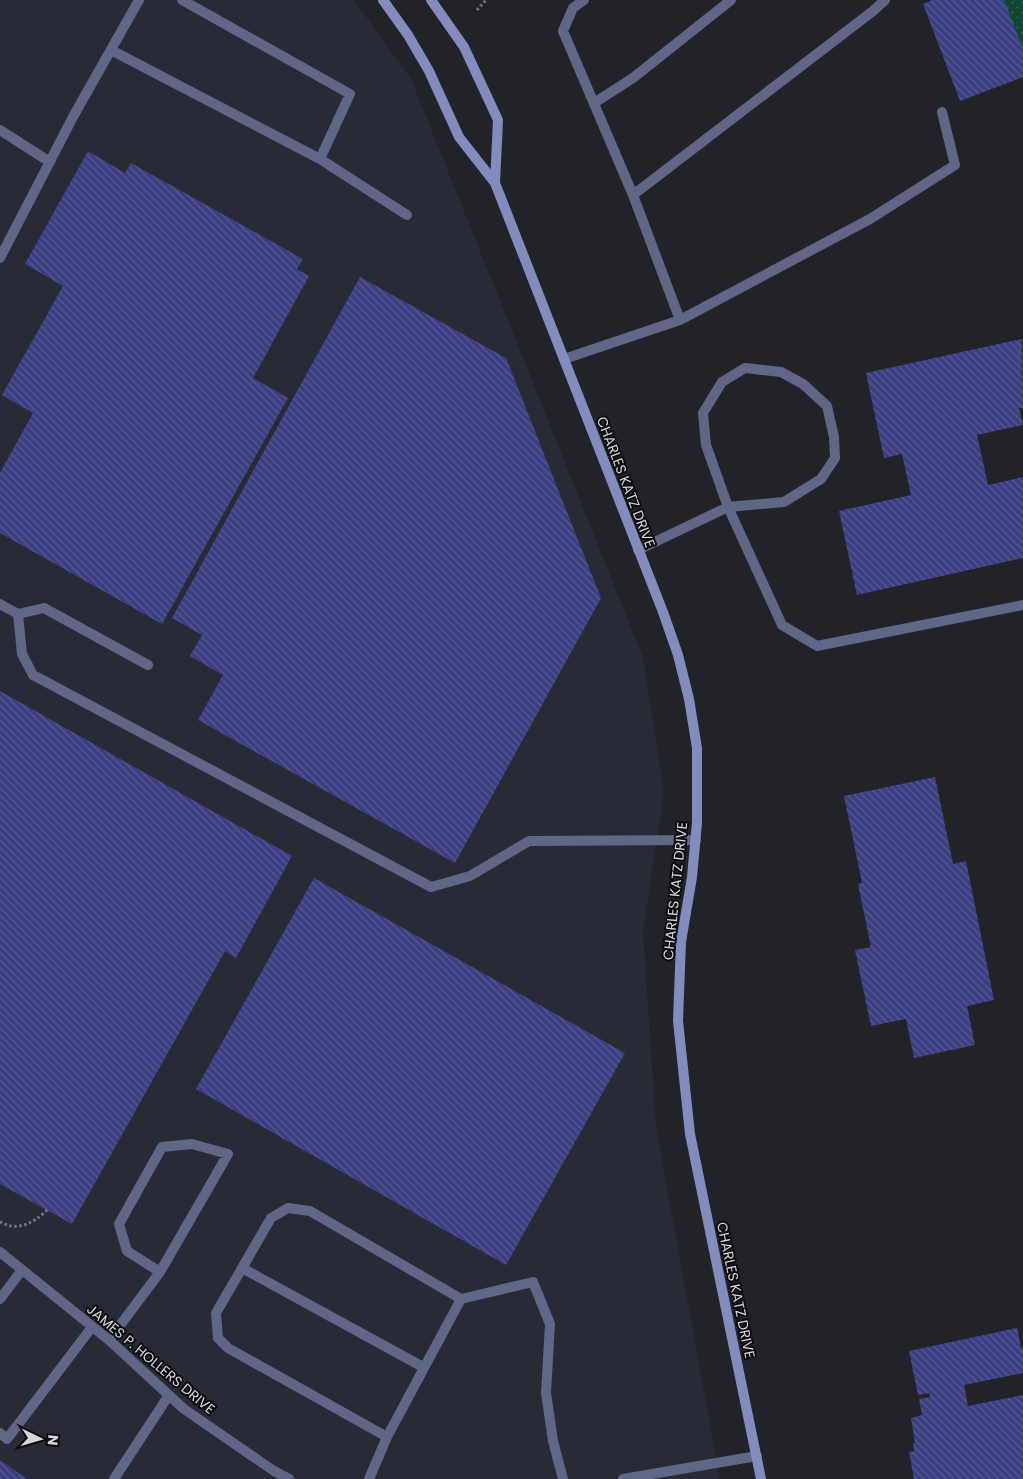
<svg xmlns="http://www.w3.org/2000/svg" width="1023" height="1479" font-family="Poppins,sans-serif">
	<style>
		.built { fill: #282a36 }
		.grass { fill: url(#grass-dots) }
		.building { fill: url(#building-back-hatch) }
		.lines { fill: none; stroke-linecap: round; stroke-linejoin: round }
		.path { stroke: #74747a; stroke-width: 3; stroke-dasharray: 2.5 2.5; stroke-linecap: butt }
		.lane { stroke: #606686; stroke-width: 10 }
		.secondary { stroke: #828cbe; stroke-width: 10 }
		.labels { text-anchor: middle; stroke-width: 4; stroke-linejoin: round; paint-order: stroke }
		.street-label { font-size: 14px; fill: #d6d6db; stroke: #0c0c0f }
	</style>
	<defs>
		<pattern id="grass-dots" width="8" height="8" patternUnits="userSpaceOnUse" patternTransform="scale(1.25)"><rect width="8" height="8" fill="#0e4732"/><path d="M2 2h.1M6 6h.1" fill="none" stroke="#30614f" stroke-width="1.8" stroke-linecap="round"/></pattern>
		<pattern id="building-back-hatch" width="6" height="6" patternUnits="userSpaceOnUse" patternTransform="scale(1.25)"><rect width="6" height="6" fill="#3c3e82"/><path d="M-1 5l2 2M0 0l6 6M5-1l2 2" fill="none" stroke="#575993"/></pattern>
	</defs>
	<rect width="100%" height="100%" fill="#222329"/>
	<path class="built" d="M0,0H354L411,79L643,658L664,792L643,931L656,1128L720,1479H0Z"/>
	<path class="grass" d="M1000,0H1023V54Z"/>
	<path class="building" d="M932,0H1004L1023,49V77L960,101L923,4Z
		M88,151L125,173L131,163L303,259L297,269L309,276L253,378L288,398L162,624L0,533V473L33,413L2,395L63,286L25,264Z
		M360,277L506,358L601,598L455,863L198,720L223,675L190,656L202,635L172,618Z
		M1022,339L1023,408H1019L1023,425L977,435L988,485L1023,477V558L857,595L839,511L911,495L902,454L884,458L866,373Z
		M0,691L292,856L236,958L225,951L72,1224L0,1184Z
		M935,777L953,864L966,861L994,1000L967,1006L975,1045L914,1058L906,1019L871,1026L855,950L871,947L858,884L862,883L844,796Z
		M314,878L625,1053L506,1265L196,1089Z
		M1017,1328L1021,1347L1023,1346V1373L964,1385L968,1406L1023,1395V1479H914L909,1452L914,1451L913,1443H915L911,1418L922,1415L919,1399L930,1397L929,1393L918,1395L909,1351Z
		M0,1460L27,1479H0Z"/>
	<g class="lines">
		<path class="path" d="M477,10L486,0
			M0,1222C3,1223 8,1226 11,1226C25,1228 38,1219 47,1210"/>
		<path class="lane" d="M182,0L350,94L320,159L407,215
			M584,0L573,8L563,31L633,195L680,320
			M111,50L320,159
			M594,103L633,78L731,0
			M0,130L50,162
			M633,195L873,11L885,0
			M0,258L74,115L139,0
			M564,359L680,320L870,219L955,165L942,112
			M638,550L728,507L784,502L821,479L835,458L834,437L827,406L803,384L781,372L745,368L722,382L703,413L706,445L728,507L782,625L817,646L1023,605
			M0,604L18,614L22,654L33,675L431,887L470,876L529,841L696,840
			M18,614L44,608L148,665
			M0,1252L109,1340L184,1409L274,1471L289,1479
			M242,1268L423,1367
			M0,1299L22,1270
			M109,1340L160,1272L228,1154L192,1144L162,1147L119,1224L127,1251L160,1272
			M0,1433L7,1439L92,1327
			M387,1437L228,1348L218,1338L216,1313L271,1218L288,1208L310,1211L461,1299L533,1282L550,1324L546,1393L553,1441L563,1479
			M114,1479L169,1395
			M369,1479L387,1437L461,1299
			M623,1479L757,1456"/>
		<path class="secondary" d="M383,0L408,35L429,71L459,137L495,183L663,612L678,655L689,699L697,748V823L692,877L681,942L678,1021L690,1134L761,1479
			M431,0L464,47L498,120L495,183"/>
	</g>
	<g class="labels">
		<g class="street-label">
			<text transform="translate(626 482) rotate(69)" y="5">CHARLES KATZ DRIVE</text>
			<text transform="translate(675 891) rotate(-84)" y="5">CHARLES KATZ DRIVE</text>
			<text transform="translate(736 1290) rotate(78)" y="5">CHARLES KATZ DRIVE</text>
			<text transform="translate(151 1359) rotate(40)" y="5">JAMES P. HOLLERS DRIVE</text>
		</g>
	</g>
	<g transform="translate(40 1439) rotate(95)" stroke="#0c0c0f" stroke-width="4" paint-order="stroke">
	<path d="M0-4L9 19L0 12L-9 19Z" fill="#d6d6db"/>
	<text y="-8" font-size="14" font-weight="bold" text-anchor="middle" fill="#d6d6db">N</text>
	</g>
</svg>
